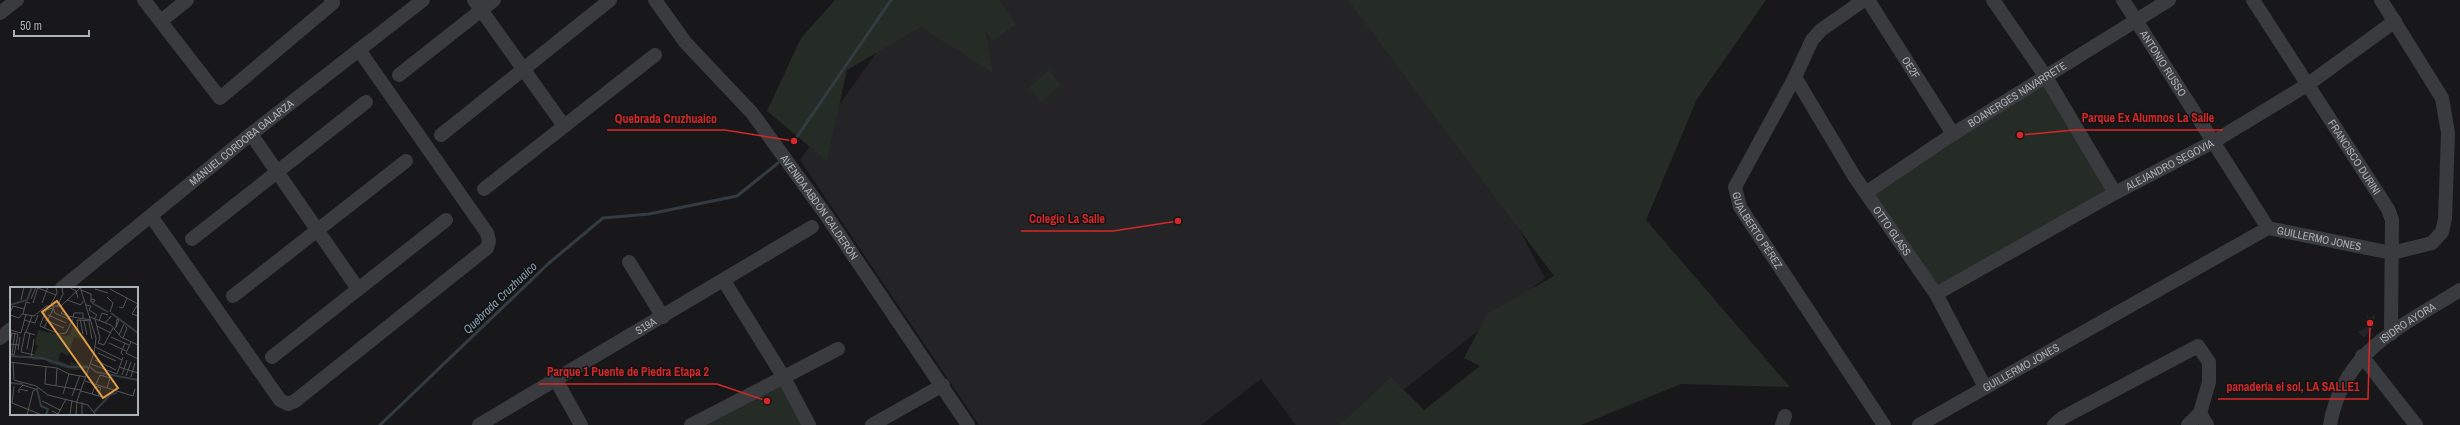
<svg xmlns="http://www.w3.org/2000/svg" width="2460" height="425" font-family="'Archivo Narrow',sans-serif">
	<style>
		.built { fill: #242427 }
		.green { fill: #242c25 }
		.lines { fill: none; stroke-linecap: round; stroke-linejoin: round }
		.stream { stroke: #323c42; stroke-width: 3 }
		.minor { stroke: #393b3e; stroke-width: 14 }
		.labels { text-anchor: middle; stroke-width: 3; stroke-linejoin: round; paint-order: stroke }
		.street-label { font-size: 11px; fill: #abb1b8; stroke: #131315 }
		.water-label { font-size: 12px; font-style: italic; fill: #86a0b0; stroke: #131315 }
		.inset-river { fill: none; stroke: #323c42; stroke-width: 2 }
		.inset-road { fill: none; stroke: #535559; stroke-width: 1 }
		.view { fill: #e29f48; fill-opacity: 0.15; stroke: #e29f48; stroke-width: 2 }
		.inset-edge { fill: none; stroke: #abb1b8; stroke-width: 2 }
		.leader { fill: none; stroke: #d62828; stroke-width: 1.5 }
		.callout-dot { fill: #d62828; stroke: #131315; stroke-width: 1.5 }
		.callout-label { font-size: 12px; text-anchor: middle; font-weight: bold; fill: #d62828; stroke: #131315; stroke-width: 3; stroke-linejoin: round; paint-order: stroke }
	</style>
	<rect width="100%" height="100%" fill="#18181a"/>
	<path class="built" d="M914,0H1366L1484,164L1545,278L1359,425H1296L1261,379L1201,425H979L800,160Z
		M2375,314L2374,327L2364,338L2358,332L2366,328L2367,315L2370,318Z"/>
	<path class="green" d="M835,0H999L1016,24L993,41L985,30L993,73L921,27L847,70L827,161L767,111L801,38Z
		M1348,0H1766L1697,99L1646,220L1790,387L1681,384L1581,425H1340L1391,377L1424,410L1480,366L1464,358L1487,314L1554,276Z
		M1049,70L1061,85L1041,102L1029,87Z
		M2046,77L2115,193L1936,294L1872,194Z
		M783,376L809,425H691Z"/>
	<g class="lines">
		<path class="stream" d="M794,141L891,0
			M380,425L549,263L603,218L649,214L737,196L778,163"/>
		<g class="minor">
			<path d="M144,0L220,98L333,3L331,0"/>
			<path d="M474,0L564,126"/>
			<path id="s1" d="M655,0L685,42L752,113L826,215L968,425"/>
			<path id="s2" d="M1864,0L1821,30L1812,40L1795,77L1735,187L1740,207L1884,425"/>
			<path id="s3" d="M1868,0L1953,134"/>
			<path d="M1993,0L2046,77L2115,193"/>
			<path id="s4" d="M2123,0L2268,228"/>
			<path id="s5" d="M2253,0L2388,209L2392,220L2391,334"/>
			<path d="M0,13L17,0"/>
			<path d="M161,21L187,0"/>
			<path d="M399,75L494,0"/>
			<path id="s6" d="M1795,77L1854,176L1936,294L1985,387"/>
			<path d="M251,134L358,289"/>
			<path d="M441,135L610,0"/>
			<path d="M484,189L655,55"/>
			<path id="s7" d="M1867,192L1953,134L2169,0"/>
			<path d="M151,216L280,400L288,404L295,401L487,248L489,241L487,233L359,50"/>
			<path d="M192,239L366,102"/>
			<path d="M629,262L663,317"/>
			<path d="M724,281L783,376L809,425"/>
			<path id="s8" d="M62,288L251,134L423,0"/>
			<path id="s9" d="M1936,294L2115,193L2213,142L2307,85L2395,21"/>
			<path d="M233,296L406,161"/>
			<path d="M0,338L11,329"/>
			<path d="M2362,356L2416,425"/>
			<path d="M272,357L446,220"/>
			<path d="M556,380L581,425"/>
			<path d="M2200,413L2207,425"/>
			<path id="s10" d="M479,425L812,227"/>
			<path d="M691,425L838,349"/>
			<path d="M872,425L943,385"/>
			<path d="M1782,425L1785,416"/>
			<path id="s11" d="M1919,425L2268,228L2392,253L2432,243L2442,232L2445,219L2448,133L2442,98L2381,0"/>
			<path d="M2054,425L2062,418L2198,346L2209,362V382L2200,413L2188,425"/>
			<path id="s12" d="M2330,425C2343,350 2401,327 2460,290"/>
		</g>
	</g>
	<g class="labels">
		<g class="street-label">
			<text dy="4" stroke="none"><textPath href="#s4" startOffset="75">ANTONIO RUSSO</textPath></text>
			<text dy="4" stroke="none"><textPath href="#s3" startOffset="80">OE2F</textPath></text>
			<text dy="4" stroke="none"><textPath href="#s7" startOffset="179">BOANERGES NAVARRETE</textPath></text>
			<text dy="4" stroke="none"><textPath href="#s8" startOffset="231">MANUEL CORDOBA GALARZA</textPath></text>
			<text dy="4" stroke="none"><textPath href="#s5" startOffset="187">FRANCISCO DURINI</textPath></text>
			<text dy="4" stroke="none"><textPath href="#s9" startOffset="267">ALEJANDRO SEGOVIA</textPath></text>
			<text dy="4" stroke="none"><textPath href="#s1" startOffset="265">AVENIDA ABDÓN CALDERÓN</textPath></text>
			<text dy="4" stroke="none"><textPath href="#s2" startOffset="281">GUALBERTO PÉREZ</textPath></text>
			<text dy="4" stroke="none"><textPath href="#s6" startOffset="182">OTTO GLASS</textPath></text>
			<text dy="4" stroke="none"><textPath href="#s11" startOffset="453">GUILLERMO JONES</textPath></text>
			<text dy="4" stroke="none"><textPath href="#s12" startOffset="133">ISIDRO AYORA</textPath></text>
			<text dy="4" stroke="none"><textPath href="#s10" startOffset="194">S19A</textPath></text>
			<text dy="4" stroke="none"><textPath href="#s11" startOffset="117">GUILLERMO JONES</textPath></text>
		</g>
		<g class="water-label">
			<text transform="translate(500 298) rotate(-44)" y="4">Quebrada Cruzhuaico</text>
		</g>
	</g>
	<g transform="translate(10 287)">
		<rect width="128" height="128" fill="#18181a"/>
		<path d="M62,39L79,53L64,50L58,69L51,65L48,73L60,79L61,74L65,77L71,75V78H78V82L63,83L38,76L36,73H22L28,59L25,57L28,43L55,49L60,48Z" fill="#242c25"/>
		<path class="inset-river" d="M82,16L98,25M0,18L17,13L22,0M101,26L128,46M0,69L32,71L60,80H78M80,80L86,85L128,93M0,96L13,97M27,102L31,119L38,122L36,127L40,128M84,125L101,107L107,106"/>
		<path class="inset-road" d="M59,0L66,4L68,11M28,1L46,8M85,2L98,6M100,2L128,17M71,3L81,7V12M97,10L103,16L100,25M21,12L26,0M81,12L85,13L84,15H81ZM11,13L14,0M57,13L71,18L73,14M23,16L28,0M32,16L38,0M41,17L47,6L46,0M128,17L122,27L128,29M76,18L81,19L79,23L87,28L84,32M47,20L53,7L52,0M109,20L113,21L117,11M43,21L36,23L30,39L49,47L56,46L63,32M43,21L45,26L62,34M1,24L3,19L14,22M53,24L51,26L57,29L81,33M13,27L16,15L20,16M0,28L9,31L12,27L24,29L36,19H51L70,1M38,28L56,36M63,30L64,26H73V31M80,30L101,38L111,50L128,58M70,32L73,47M85,32L90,51L88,56L94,58L103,41M14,33L25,36L28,28M35,33L54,41M74,34L77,48M89,34L92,26L98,28M79,35L82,52M95,36L101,29L99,32M87,39L101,46M34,41L44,20M104,42L106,40L109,33L107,32L106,40M0,43L11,46L16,27M68,44L67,33L81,34M16,45L22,29M0,46L8,47L4,68L0,67M2,46L0,57L9,58M109,48L114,37M101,50L119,58M113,51L117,41L115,39M121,55L116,66L128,72M99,56L116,64M85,60L112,73M17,62L20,46M8,63L10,50M88,66L106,74M2,67L5,46M24,68L11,65L15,45L25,48M113,68L111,66L115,56M21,70L24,52M85,73L106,83M0,75L47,81L59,87L76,90M3,75L4,93L26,99L38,108L78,118L86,128M81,77L107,87L113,70M36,80L35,97L71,103M109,80L128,86M112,88L117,73M116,89L121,75M121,90L125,76M75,94L123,109L125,102M86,97L90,88L100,91L97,101M46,98L47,81M4,99L2,116L32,128M10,101L13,98L25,102M71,104L96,111M9,106V102L18,104M53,107L59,87M82,107L85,99L91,101L88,109M62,109L70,88M32,114L50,123M42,124L48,127L56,112M17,128L23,104L28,101M60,128L62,113M66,128L67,114L84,66L86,51L70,0M72,128V115"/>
		<path class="view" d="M47,14L108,101L93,111L32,25Z"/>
		<rect width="128" height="128" class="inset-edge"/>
	</g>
	<path class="leader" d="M2020 135L2074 130H2223M794 141L725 130H607M1178 221L1113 231H1021M767 401L717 384H539M2370 323L2368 399H2218"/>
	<g class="callout-dot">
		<circle cx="2020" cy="135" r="4"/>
		<circle cx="794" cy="141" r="4"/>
		<circle cx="1178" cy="221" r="4"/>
		<circle cx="767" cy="401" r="4"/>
		<circle cx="2370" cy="323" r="4"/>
	</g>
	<g class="callout-label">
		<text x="2148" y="122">Parque Ex Alumnos La Salle</text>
		<text x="666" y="123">Quebrada Cruzhuaico</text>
		<text x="1067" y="223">Colegio La Salle</text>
		<text x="628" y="376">Parque 1 Puente de Piedra Etapa 2</text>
		<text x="2293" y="391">panadería el sol, LA SALLE1</text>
	</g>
	<path d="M14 30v6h75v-6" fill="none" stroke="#abb1b8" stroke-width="2"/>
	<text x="20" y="30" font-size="12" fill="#abb1b8" stroke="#131315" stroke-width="3" paint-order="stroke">50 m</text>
</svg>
